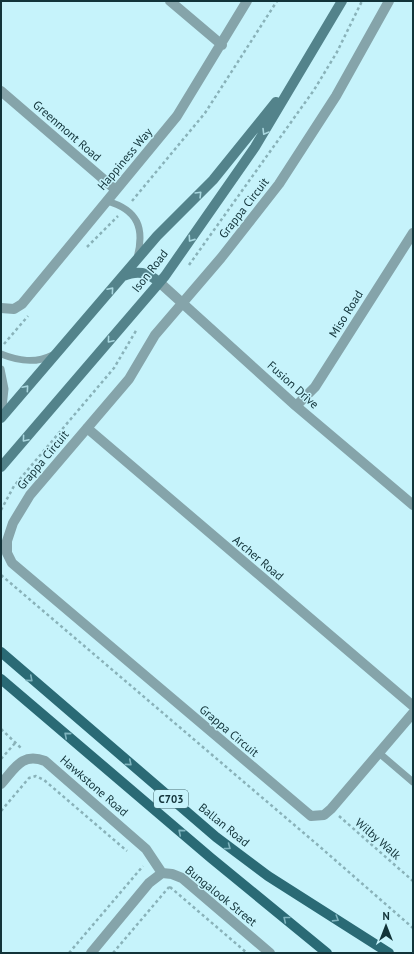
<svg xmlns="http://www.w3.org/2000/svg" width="414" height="954" font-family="'PT Sans',sans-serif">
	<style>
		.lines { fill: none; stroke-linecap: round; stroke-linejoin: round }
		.path { stroke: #89b2b9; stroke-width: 2.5; stroke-dasharray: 3 3; stroke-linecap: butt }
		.service { stroke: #85a4aa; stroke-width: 7 }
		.minor { stroke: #85a4aa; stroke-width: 10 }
		.secondary { stroke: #53838b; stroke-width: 10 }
		.primary { stroke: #2a6a75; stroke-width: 10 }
		.oneway { stroke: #a9d7df }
		.oneway2 { stroke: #80b5bf }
		.labels { text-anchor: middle; stroke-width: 3; stroke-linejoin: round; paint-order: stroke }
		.shield { fill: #c6f3fb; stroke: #486d73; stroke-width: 1 }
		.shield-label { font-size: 11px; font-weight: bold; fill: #123339 }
		.street-label { font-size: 12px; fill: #123339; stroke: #c6f3fb }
	</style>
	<rect width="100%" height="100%" fill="#c6f3fb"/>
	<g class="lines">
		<path class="path" d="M132,201L205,113L277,1
			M87,247L118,216
			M189,265L314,90L337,52L362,1
			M4,344L28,316
			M1,510L14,486L114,368L137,329
			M1,575L319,846L413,928
			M1,729L21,748
			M1,759L16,742
			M1,811L29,778L36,776L44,780L127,851
			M339,816L413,881
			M170,887L247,953
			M69,953L143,866
			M113,953L169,887L168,885"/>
		<path class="service" d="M107,201C138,210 145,228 137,258
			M1,354C18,361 35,364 53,355
			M1,369L5,389L2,417
			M379,753L413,782"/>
		<path class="minor" d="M170,1L222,45
			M389,1L336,96L279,184L221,258L155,335L129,379L30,495L13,523L7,541V553L12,563L311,816L324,815L331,809L413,713
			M1,91L116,190
			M159,282L296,406L413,505
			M1,308L14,309L22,304L177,116L247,1
			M296,406L315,387L413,233
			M87,428L413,706
			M1,784C15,768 22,752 45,761L146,849L162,873
			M91,953L149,883L162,873L172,874L182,878L270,953"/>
		<path class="secondary" d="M123,276C138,270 147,272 159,282
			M1,418L157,236L213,180L276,102
			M1,467L165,276L255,147L342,1"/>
		<path class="primary" d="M1,652L216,837L268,876L389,953
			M1,679L211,858L327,953"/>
	</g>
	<defs><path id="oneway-chevron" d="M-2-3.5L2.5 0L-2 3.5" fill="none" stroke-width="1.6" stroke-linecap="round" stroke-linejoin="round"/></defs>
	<g class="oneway">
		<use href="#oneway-chevron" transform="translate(265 132) rotate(121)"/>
		<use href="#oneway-chevron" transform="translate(199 194) rotate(-45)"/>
		<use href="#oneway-chevron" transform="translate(191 239) rotate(125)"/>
		<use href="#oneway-chevron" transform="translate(111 290) rotate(-49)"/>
		<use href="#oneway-chevron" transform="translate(110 340) rotate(130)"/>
		<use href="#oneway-chevron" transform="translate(26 388) rotate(-49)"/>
		<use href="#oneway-chevron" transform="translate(25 439) rotate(130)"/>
	</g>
	<g class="oneway2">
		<use href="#oneway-chevron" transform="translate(30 679) rotate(41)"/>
		<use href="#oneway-chevron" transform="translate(67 735) rotate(-140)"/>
		<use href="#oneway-chevron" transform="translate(129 763) rotate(40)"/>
		<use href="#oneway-chevron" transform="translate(181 832) rotate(-140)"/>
		<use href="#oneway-chevron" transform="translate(228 847) rotate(37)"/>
		<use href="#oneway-chevron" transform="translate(286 919) rotate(-141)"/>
		<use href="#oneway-chevron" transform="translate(336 919) rotate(32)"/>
	</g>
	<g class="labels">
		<rect class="shield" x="154" y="790" width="34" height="18" rx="3"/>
		<g class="shield-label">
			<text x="171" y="803">C703</text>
		</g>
		<g class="street-label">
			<text transform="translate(67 131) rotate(41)" y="4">Greenmont Road</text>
			<text transform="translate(125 159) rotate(-50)" y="4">Happiness Way</text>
			<text transform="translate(244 208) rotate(-52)" y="4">Grappa Circuit</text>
			<text transform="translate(150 271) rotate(-52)" y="4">Ison Road</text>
			<text transform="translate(346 314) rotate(-58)" y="4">Miso Road</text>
			<text transform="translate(293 385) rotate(42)" y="4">Fusion Drive</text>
			<text transform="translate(43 460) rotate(-50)" y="4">Grappa Circuit</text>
			<text transform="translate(258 558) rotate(40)" y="4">Archer Road</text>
			<text transform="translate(229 731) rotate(40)" y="4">Grappa Circuit</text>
			<text transform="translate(94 786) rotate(41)" y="4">Hawkstone Road</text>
			<text transform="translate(224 825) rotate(39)" y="4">Ballan Road</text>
			<text transform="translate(378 839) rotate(41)" y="4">Wilby Walk</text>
			<text transform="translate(221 896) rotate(39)" y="4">Bungalook Street</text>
		</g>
	</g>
	<rect width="414" height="954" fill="none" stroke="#123339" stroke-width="4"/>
	<g transform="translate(386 926)" stroke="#c6f3fb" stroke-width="3" paint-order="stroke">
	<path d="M0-3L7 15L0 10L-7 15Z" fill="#123339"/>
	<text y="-6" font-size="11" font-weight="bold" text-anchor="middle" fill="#123339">N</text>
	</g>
</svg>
